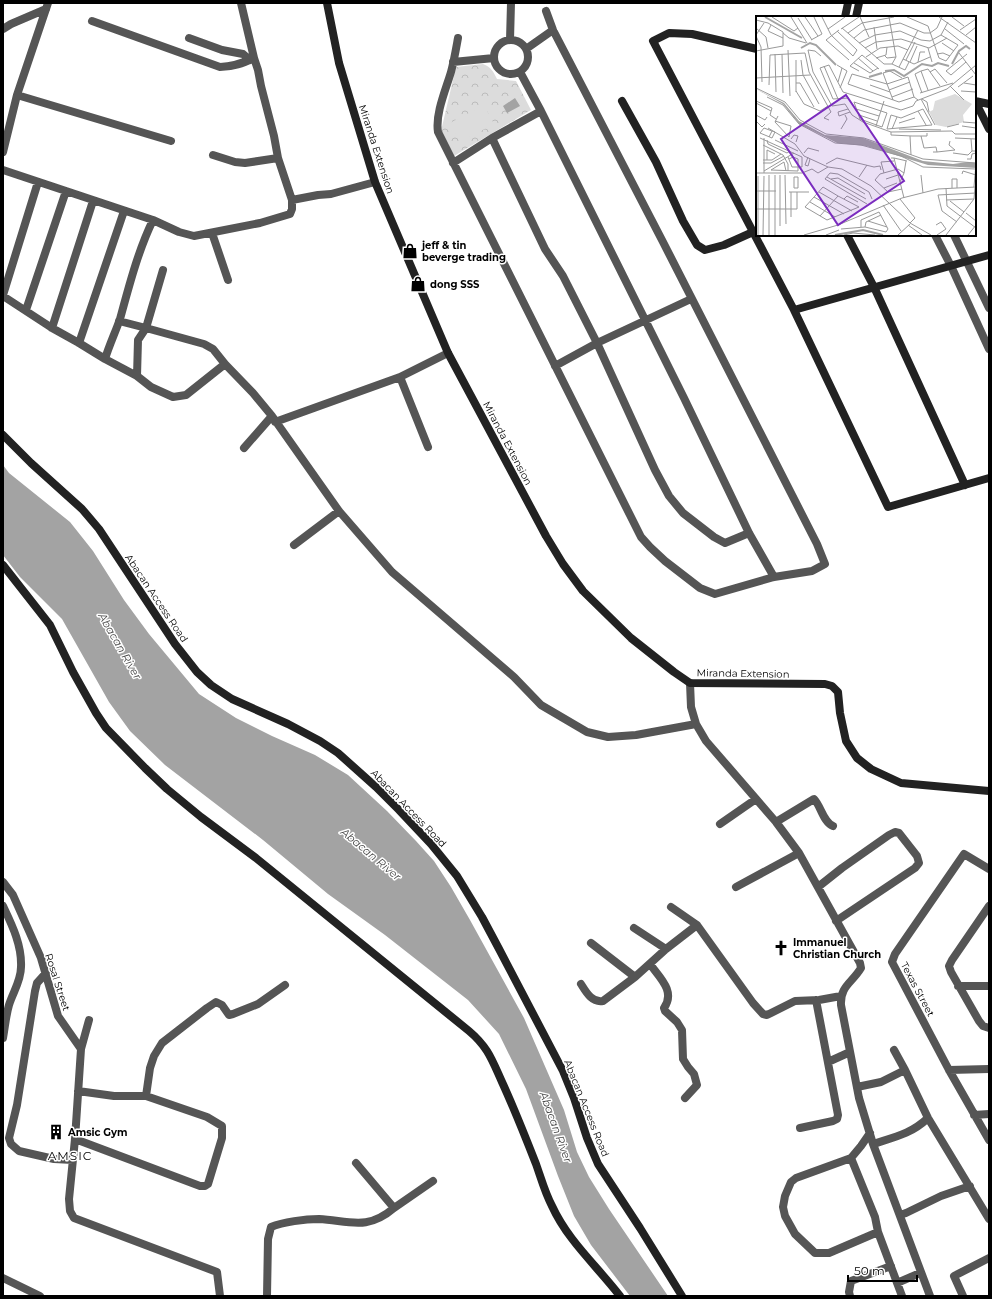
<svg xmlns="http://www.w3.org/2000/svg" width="992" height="1299" font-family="Montserrat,sans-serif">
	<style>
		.park { fill: url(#park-crowns) }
		.pitch { fill: #dcdcdc }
		.water { fill: #a3a3a3 }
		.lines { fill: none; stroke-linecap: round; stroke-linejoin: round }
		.street { stroke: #555; stroke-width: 8 }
		.secondary { stroke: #222; stroke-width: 8 }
		.labels { text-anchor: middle; stroke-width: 3; stroke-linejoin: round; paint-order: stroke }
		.street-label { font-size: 10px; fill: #000; stroke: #fff }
		.poi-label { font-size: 10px; font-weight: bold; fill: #000; stroke: #fff; text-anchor: start }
		.water-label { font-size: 11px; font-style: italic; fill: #444; stroke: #fff }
		.quarter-label { font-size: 12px; letter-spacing: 1px; fill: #000; stroke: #fff }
		.inset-river { fill: none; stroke: #a3a3a3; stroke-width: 2 }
		.inset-road { fill: none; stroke: #999; stroke-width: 1 }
		.view { fill: #7b2cbf; fill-opacity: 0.15; stroke: #7b2cbf; stroke-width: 2 }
		.inset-edge { fill: none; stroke: #000; stroke-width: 2 }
	</style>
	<defs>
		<pattern id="park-crowns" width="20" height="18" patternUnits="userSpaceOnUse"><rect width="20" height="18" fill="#dcdcdc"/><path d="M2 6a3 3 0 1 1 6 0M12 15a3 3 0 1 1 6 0" fill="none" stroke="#bbb"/></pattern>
	</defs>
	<rect width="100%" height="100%" fill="#fff"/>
	<path class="park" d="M483,64C491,67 493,71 497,79L516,81L531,110L454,156L441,131L456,67Z"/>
	<path class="pitch" d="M484,105L494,124L460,142L450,123Z"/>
	<path class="water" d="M515,98L520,106L507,113L503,106Z
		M3,465L9,473L70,522L93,551L124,600L149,634L199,694L236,718L272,736L315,755L348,775L387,811L416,841L434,861L451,887L470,920L524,1018L564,1110L577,1152L589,1177L609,1209L668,1296H630L591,1245L574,1216L558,1176L526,1089L499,1034L468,1000L385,935L328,894L263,840L165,765L130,731L109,702L62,619L20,577L3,555Z"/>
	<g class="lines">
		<path class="street" d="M92,21L220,67C233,67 243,63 254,58
			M3,29L11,24L46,9
			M189,38L222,50L243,54L250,60
			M458,38C456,49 454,61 451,72C446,89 435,114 438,132L641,537L650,547L665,561L700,588L715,594L774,577L812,571L825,564L817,544L663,242L553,30L546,11
			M510,40L511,3
			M494 57a17 17 0 1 1 34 0a17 17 0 1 1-34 0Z
			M526,49L553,30
			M453,62L494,58
			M520,72L541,111L684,398L749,533L774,577
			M17,95L171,141
			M492,138L545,249L563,276L597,343L655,470L669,496L683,513L714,537L725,543L749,533
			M3,152L17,95L48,3
			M213,155L235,162L245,163L278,158
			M453,163L492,138L541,111
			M3,170L153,220L179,232L194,236L260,223L290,214L292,209V200L278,158L274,136L261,86L258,70L254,58L241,3
			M292,200L318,195L331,194L375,182
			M212,233L228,280
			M935,235L951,266L989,349
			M954,235L989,308
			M163,270L146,328L204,344L213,349L225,364L253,393L272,416L339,511L392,572L514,677L541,705L587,732L608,737L636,735L696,724
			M3,295L38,182
			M3,296L52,328L79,343L105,359C109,346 115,333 120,319C129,286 138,251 153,220
			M26,310L66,191
			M119,321L146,328L138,340L137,376
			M52,328L93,201
			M79,343L124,211
			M105,359L137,376L151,387L173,397L186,395L225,364
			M555,366L597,343L691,299
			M400,377L428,447
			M275,422L400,377L448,353
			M244,448L272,416
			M294,545L339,511
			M690,683L691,707L696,724L706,741L776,822L799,853L860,963L861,968C852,983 840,986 841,1005L859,1098L873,1144L930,1296
			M776,822L814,799C821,806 823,822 833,826
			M720,824L756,799
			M989,869L964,854L895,954L892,962L949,1070L989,1140
			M3,882L13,895L41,958L58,1016L81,1049L75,1139L69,1199L70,1211L74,1218L217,1272L220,1296
			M736,887L799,853
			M818,887L842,868L889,835L895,832L899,833L917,856L919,863L915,868L836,921
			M3,906C12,925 22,945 21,967C21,981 13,992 9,1005C6,1015 5,1027 3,1038
			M989,906L952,960L949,966L951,972L979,1021L983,1026L989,1028
			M671,907L697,925L753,1003L763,1014L767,1015L795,1001L819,1000L841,996
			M634,928L666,949
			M591,943L635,977
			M650,964C659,977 676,991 664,1008L665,1011L677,1022L682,1030L683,1059L688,1067L694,1074L697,1085L685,1098
			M46,973L37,983L35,991L17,1105L9,1138L11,1144L19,1151L54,1159L73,1160
			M581,984C586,992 592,1003 603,1001L635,977L666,949L697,925
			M958,986H989
			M81,1049L89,1020
			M894,1050L905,1070L928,1118L989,1219
			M828,1062L850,1052
			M949,1070L989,1069
			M857,1087L881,1082L905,1070
			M146,1096L150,1068L154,1056L162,1043L207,1008L216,1002L222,1005L229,1015L233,1014L258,1004L285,985
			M974,1115L989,1114
			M800,1128L833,1121L837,1119L838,1115L816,1000
			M870,1133L861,1146L851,1158L875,1217L878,1232L902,1296
			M75,1139L200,1186H205L208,1184L222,1138V1126L207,1117L146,1096H114L78,1091
			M873,1144C895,1137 911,1134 928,1118
			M851,1158L796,1178L791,1182L785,1196L783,1207L785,1216L795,1234L815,1253H829L878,1232
			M394,1208L433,1181
			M900,1215L906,1213L941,1196L970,1186
			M3,1278L40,1296
			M897,1283L920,1273
			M267,1296L268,1239L271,1227C283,1222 305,1219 319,1219C350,1221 367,1231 394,1208L356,1163
			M850,1296L849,1292L851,1281L891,1266
			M963,1296L954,1276L989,1258"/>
		<path class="secondary" d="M327,3L339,63L375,182L448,353L546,536L563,564L583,591L631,638L674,672L690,683L825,684L832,686L838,692L840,713L846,741L857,758L871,769L901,783L989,791
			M845,17L848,3
			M856,17L859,3
			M757,49L692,34L669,33L653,41L794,310L888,507L989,478
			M622,101L656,162L683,221L697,245L705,250L724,245L753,232
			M975,101L989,129
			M975,101L989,104
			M847,235L874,287L965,485
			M794,310L989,255
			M3,435L31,463L82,509L99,529L175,644L197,672L211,685L232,699L288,724L320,741L338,753L376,787L399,810L431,844L457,876L482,917L498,947L563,1071L574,1098L587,1138L598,1164L640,1228L682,1296
			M3,565L50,625L73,672L96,713L106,728L145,768L167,789L201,817L256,858L469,1031C488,1047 492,1060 502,1082C514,1108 525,1136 536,1164C541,1178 545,1193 552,1206C568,1241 597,1266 620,1296"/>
	</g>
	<defs>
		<g id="shop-bare" transform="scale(1.2)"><path d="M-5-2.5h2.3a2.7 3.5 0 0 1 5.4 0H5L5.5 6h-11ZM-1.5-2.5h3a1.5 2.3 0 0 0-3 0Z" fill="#000" stroke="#fff" stroke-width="2.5" paint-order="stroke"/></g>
		<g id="church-bare" transform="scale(1.2)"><path d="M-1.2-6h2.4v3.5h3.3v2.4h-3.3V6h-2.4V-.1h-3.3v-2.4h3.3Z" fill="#000" stroke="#fff" stroke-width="2.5" paint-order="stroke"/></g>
		<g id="building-bare" transform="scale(1.2)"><path d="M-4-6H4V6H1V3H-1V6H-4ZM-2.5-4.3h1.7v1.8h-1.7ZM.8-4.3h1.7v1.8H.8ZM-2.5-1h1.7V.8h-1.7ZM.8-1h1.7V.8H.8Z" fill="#000" stroke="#fff" stroke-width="2.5" paint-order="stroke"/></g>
	</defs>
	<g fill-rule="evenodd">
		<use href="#shop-bare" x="410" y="251"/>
		<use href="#shop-bare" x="418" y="284"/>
		<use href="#church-bare" x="781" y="948"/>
		<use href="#building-bare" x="56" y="1132"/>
	</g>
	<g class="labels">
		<g class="street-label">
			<text transform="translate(377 149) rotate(72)" y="4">Miranda Extension</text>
			<text transform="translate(508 443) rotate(62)" y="4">Miranda Extension</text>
			<text transform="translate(157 598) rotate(56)" y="4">Abacan Access Road</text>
			<text transform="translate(743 673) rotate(1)" y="4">Miranda Extension</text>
			<text transform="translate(409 808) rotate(46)" y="4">Abacan Access Road</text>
			<text transform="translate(58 982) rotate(72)" y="4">Rosal Street</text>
			<text transform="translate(918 989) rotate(62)" y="4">Texas Street</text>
			<text transform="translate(587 1108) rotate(68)" y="4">Abacan Access Road</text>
		</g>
		<g class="poi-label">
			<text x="422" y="249">jeff &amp; tin<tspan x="422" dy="12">beverge trading</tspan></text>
			<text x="430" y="288">dong SSS</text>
			<text x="793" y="946">Immanuel<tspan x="793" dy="12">Christian Church</tspan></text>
			<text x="68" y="1136">Amsic Gym</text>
		</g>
		<g class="water-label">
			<text transform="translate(120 646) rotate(60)" y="4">Abacan River</text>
			<text transform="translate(371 854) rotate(40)" y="4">Abacan River</text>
			<text transform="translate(556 1127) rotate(70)" y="4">Abacan River</text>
		</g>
		<g class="quarter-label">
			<text x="70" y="1160">AMSIC</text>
		</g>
	</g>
	<g transform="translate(756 16)">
		<rect width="220" height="220" fill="#fff"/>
		<path d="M199,78L216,88L207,99L208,106L190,111L180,109L173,96L177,94L179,85Z" fill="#dcdcdc"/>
		<path d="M0,73L28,87L43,105L69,119L107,122L167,145L197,148L212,146L220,147V152L172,149L110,130L81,127L43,108L27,88Z" fill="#a3a3a3"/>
		<path class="inset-river" d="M9,1L46,22M45,32L54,27L60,29L80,49M196,48L203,35L210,30L214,33M129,55L138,54L148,60L166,48L176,50L182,47L193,50M113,61L126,57M79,219L107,214L127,219"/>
		<path class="inset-road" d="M16,1L38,15L42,12M35,1L51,27M49,1L62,20M66,1L75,19L97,40L101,34L81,15M104,1L113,21M133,1L140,41L136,48M151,1L172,10M183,1L220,27M196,1L208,10M42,2L56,24M0,4L12,7L27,16V30M15,9L12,15L27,22M172,10L183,42L190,45L202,29L185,19M118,11L121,33M0,12L10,21L12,32M86,12L128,48H136L149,54L153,46M72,13L89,1M85,13L103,1M189,13L208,28M83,14L70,24L93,44M204,14L220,3M27,17L33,22L50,27M92,17L106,7L138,1M0,19L8,7M210,19L220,11M0,20L5,31L6,66M98,22L108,14L144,7L168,17H174L181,12L186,1M55,24L66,18L58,1M103,27L119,19L144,15L165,24L174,25L185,19L192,6M186,27L198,35M109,32L120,26L145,23L173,32L191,22M172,32L176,46M32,34L34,80M0,35L27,30M203,37L220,59M19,38L20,76M26,38L27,77M181,38L187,37L194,40M128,39L131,42L140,41M65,40L59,35L52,34L57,56L76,90L89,88L96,99L107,106L135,116L196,115L199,118H220M110,41L124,32L142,30L152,34M102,42L117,55M120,42L130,39L131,31M147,43L158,48L174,41M40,44V76M45,44L47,59L63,88M150,44L159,26M154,46L161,30M162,46L164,36H169M210,46L195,59L190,55L211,38M98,47L114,57L122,52M81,49L91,55L84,72M68,50L82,83M143,51L162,14M103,55L94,50L106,39L123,53M165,55L172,74M174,56L179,53L191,67M0,62L54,59M82,66L86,52M40,67H44L58,91M208,67L220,69M13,69L14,39L49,37L53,56L75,96L68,102L73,104M114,69L134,76M194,70L208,84M202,71L217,60M0,72L29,86L44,104L70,118L108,122L167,143L220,147M133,74L154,66M40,75L48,88L64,95L72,90M205,75L220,76M164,77L197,67M166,77L159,58L165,55L172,53L184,70M11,81L27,89L43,108L79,127L105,129L145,140L167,151L220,153M136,81L157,73M158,81L152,61L131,68L96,58L92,68L143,86L158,81L162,84M93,82L77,83L64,52L73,49L87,76L145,94L157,90L160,85L191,73L220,49M165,83L179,109M166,83L171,86L173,96M137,84L127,57L134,55L146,62M0,85L16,92L14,99L20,103M98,86L131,97L126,111L104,103ZM0,87L15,95M92,93L82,96L83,100L94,96M100,93L123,100M167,93L176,109L131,113L135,99L145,102ZM162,95L170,109M0,99L9,104L11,101M103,99L121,105M22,100L19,106L33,121M0,105L6,111L9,108M19,105L35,110L33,121M207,106L220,107M143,107L159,102M120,110L128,85M206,110L220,112M191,111L203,108M12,112L39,128L48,140L72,151M85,113L91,103L89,99M136,113L141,101M143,113L185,114M135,116V119L156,120H171V117M154,120L155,139M165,120L168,132L180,131L181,136H177M13,121L16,115L8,112L4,117L16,122L19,116L16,115M4,122L46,141V151H36L32,141M8,122V157M199,122L220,123M35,123L38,119L42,120L40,126M215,123L216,135H220M11,124L12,128L31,137L34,135M19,124L42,135M7,129L27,139L32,148V155M181,136L199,134L193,129L194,125M48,137L52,132L63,135M197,137L212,139L216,135M52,141L49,149L52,150L54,143M135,142H138L148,182M138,142L151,145M211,143H215L216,138L220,137M7,144H16L25,138M11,144V134L19,138M7,147H15L28,140M70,148L81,142L118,151L124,150L125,154M15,154L42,155V143L37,141L33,143M15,154L28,146L30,155M8,155L38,137M0,157H46L56,153L62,157L72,151L86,153L115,170L154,207L175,219M128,157L125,146L138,145M148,157L150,145M206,158L207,155L220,159M24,159V210M29,159L30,208M165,159L167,177M38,161H42V172H38ZM71,161L110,183M103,161L111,149M75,163L82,162L109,178M130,163L142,159M144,166L148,157L142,153L124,158L119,164L132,176L146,173M67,171L82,180L103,191L71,204L49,191ZM218,171L220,147M128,172L141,167M190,172L191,190L220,212M196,172V163H201V172M0,175H20M33,176H53M63,176L96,195M58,181L88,198M88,183L91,180L102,186M144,183L159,202L154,207M190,184L218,183M194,185L208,196M54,186L79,201M111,188L69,163L74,157L82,158L113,176L116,183M127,189L145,215M0,193H41V176M210,197L220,205M64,200L82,180M35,201V176M112,205L131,211M201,206L186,195L182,179L220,177M152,209L166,219M180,209L185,206L190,213L181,219M109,211L110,206L125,199M85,213L109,211L130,216L132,213L123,196L105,204V211M2,219V160M7,219L8,160M13,219V159M19,219V159M48,219L82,209L146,182L182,173L220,171M70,219L83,214M88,219L97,217L119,219M142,219L154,208M190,219L218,183L219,171M212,219L220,209"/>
		<path class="view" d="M90,79L148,165L82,209L25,123Z"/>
		<rect width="220" height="220" class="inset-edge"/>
	</g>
	<rect width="992" height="1299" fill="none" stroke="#000000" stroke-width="8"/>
	<path d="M848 1275v6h69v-6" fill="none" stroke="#000000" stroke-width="2"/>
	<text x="854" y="1275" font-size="12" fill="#000000" stroke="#ffffff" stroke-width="3" paint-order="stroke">50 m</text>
</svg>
